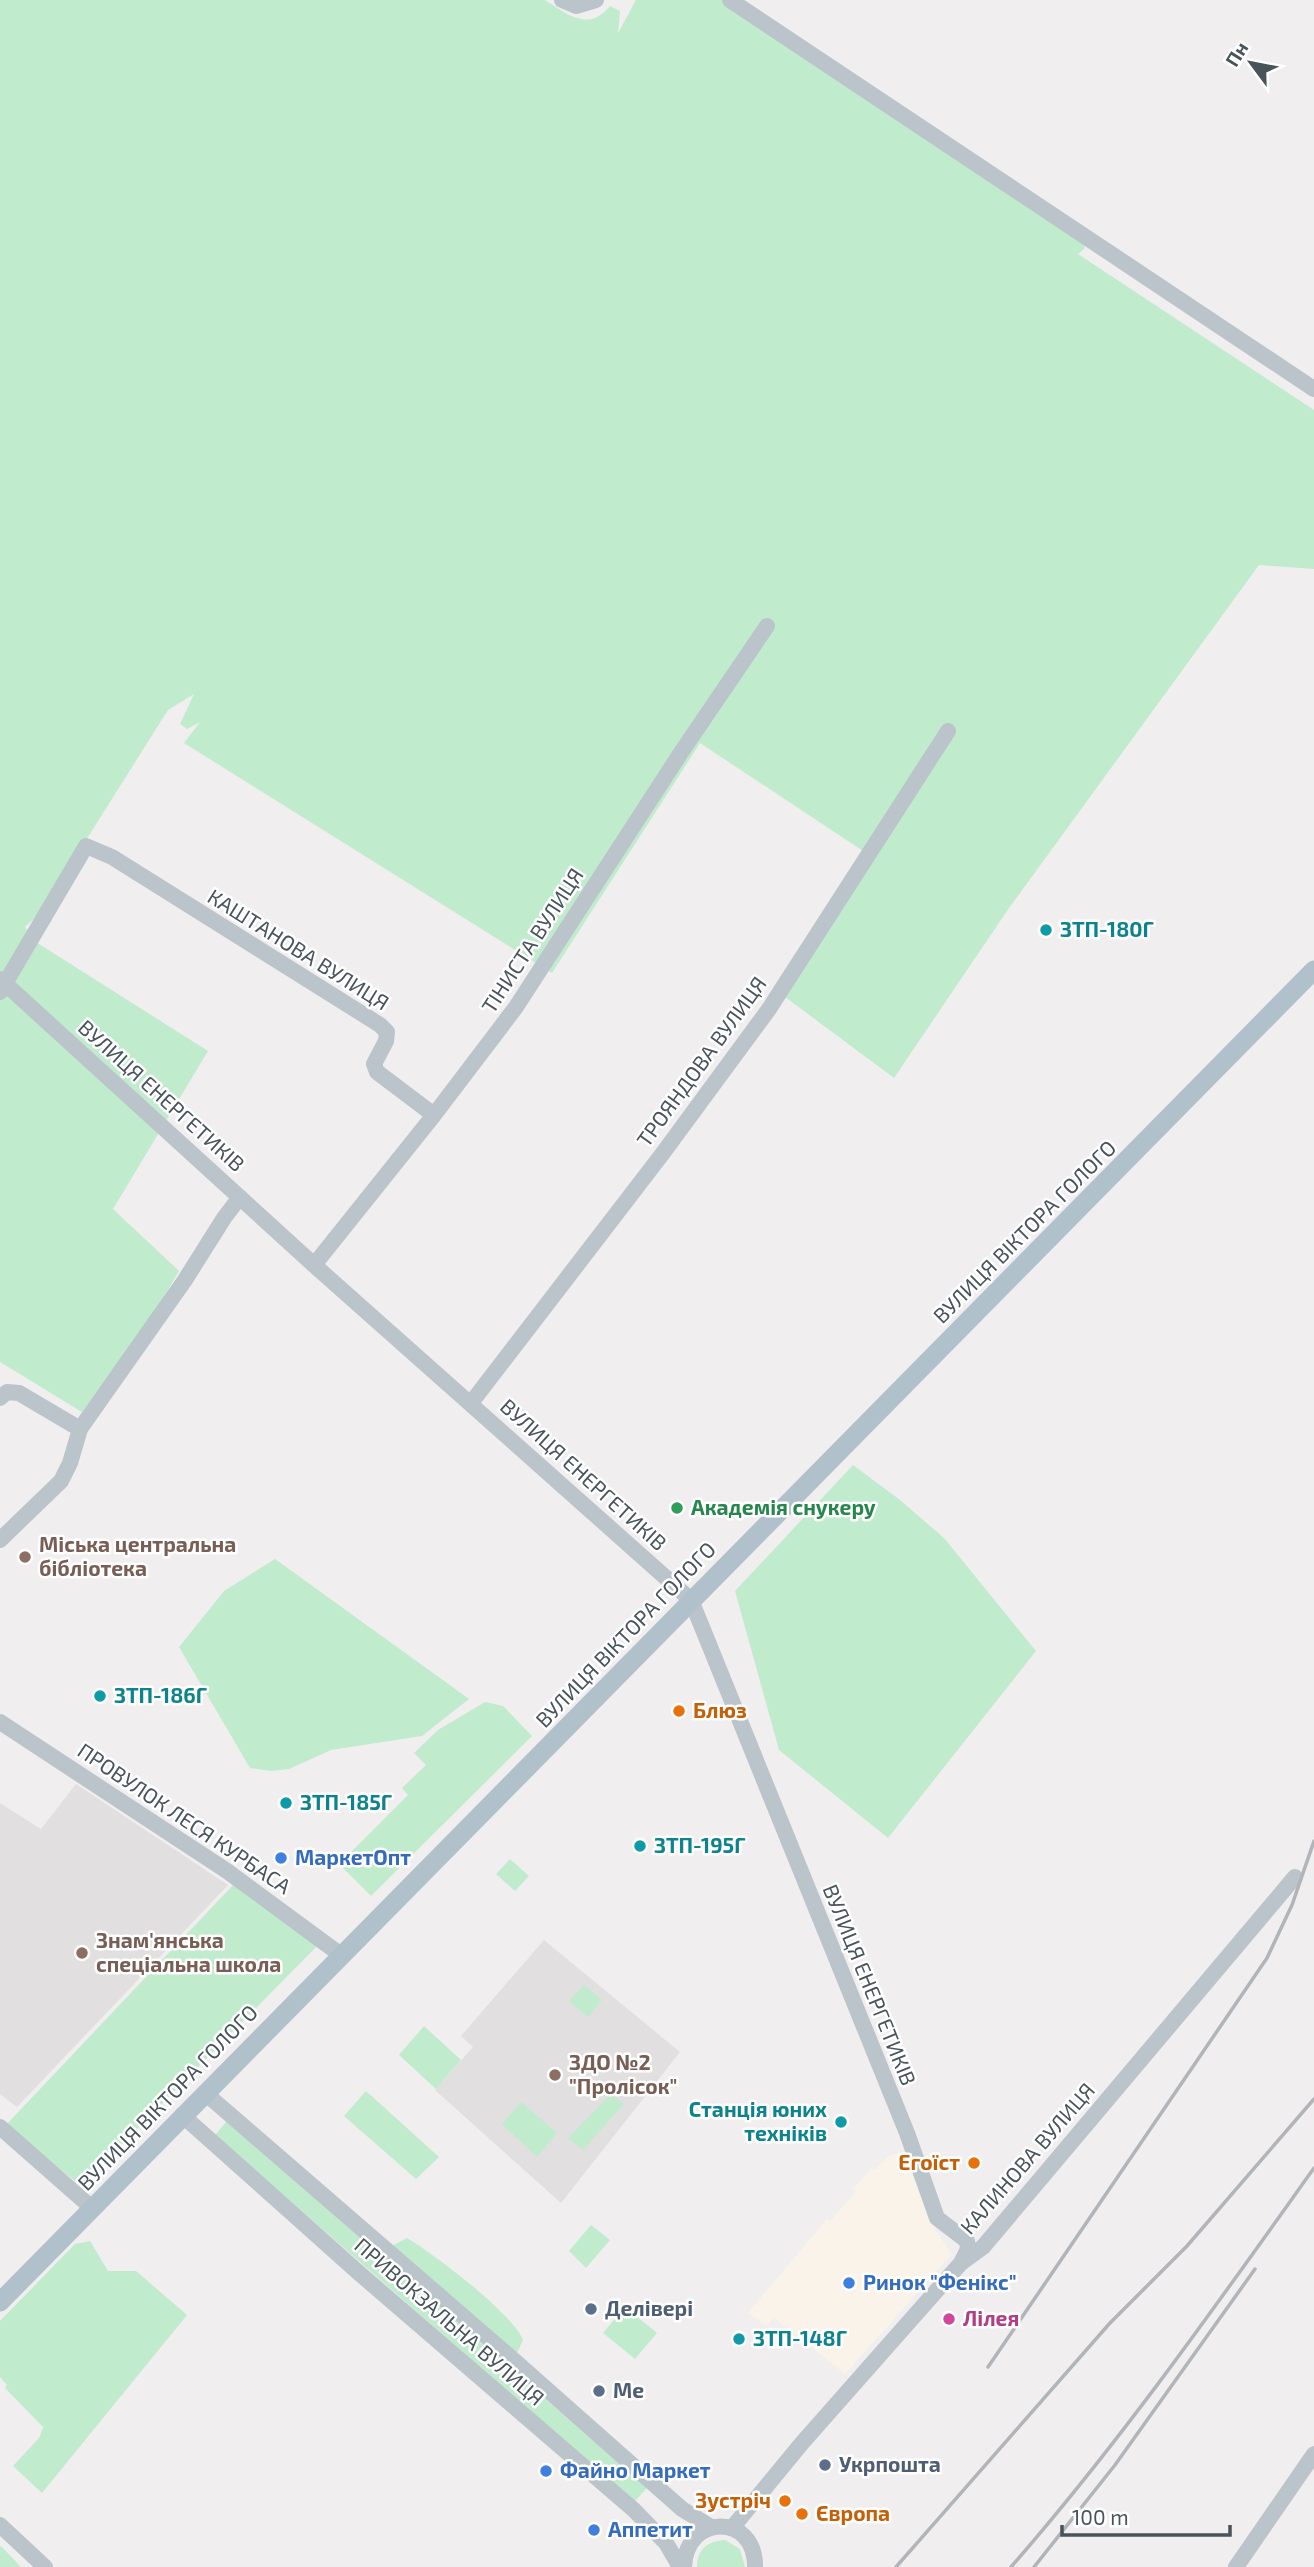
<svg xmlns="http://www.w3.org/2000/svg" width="1314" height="2567" font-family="'Exo 2',sans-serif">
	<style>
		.commercial { fill: #faf3e9 }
		.education { fill: #e2dfe0 }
		.green { fill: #c0ebcc }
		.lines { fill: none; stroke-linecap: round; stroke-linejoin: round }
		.minor { stroke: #bbc4ca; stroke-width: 16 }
		.major { stroke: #b0c1cb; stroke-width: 19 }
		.rail { stroke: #b1b4b8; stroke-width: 3.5 }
		.culture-dot { fill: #0f9aa8; stroke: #fff; stroke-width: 2.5 }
		.leisure-dot { fill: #2e9e5b; stroke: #fff; stroke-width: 2.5 }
		.education-dot { fill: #8d6e63; stroke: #fff; stroke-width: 2.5 }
		.food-dot { fill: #e8710a; stroke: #fff; stroke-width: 2.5 }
		.shop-dot { fill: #3f7fe0; stroke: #fff; stroke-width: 2.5 }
		.service-dot { fill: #5c6f8a; stroke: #fff; stroke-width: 2.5 }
		.hotel-dot { fill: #d1479c; stroke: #fff; stroke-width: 2.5 }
		.labels { text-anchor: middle; stroke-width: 5; stroke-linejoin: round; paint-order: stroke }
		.culture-label { font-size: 21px; font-weight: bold; fill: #0d838f; stroke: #fff; text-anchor: start }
		.street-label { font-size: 21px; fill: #48535a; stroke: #fff }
		.leisure-label { font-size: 21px; font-weight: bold; fill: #27864d; stroke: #fff; text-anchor: start }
		.education-label { font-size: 21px; font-weight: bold; fill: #785e54; stroke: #fff; text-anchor: start }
		.food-label { font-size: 21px; font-weight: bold; fill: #c56008; stroke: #fff; text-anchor: start }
		.shop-label { font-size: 21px; font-weight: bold; fill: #366cbe; stroke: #fff; text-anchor: start }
		.service-label { font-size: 21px; font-weight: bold; fill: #4e5e75; stroke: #fff; text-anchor: start }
		.hotel-label { font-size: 21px; font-weight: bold; fill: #b23c85; stroke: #fff; text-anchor: start }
	</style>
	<rect width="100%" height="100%" fill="#f1eeef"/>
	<path class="commercial" d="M902,2152L935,2230L952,2254L845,2374L774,2318L766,2326L748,2313L827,2219L830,2221L856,2192L853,2189L872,2168L875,2170L889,2156Z"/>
	<path class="education" d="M76,1784L228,1885L17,2107L0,2094V1803L41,1829Z
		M544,1940L680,2052L561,2203L435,2090L473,2047L461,2036Z"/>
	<path class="green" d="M0,0H545C559,9 580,26 597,17C602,15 607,9 610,6L620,11L618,33L636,0H723L1081,237L1085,248L1078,254L1314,410V569L1259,565L1009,908L894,1078L773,988L863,851L700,743L552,973L184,743L200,722L187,729L180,724L194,694L168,710L40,913L25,927L39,944L208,1051L113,1209L179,1271L159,1305L82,1412L0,1362Z
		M853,1465L900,1500L944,1538L1036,1651L888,1838L779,1750L735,1591Z
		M275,1559L469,1699L422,1736L331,1750L289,1769L271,1771L250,1768L179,1647L224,1591Z
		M485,1702L503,1706L532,1736L371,1896L339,1864L408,1795L402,1788L426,1765L414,1753L438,1730Z
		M510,1859L529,1876L515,1891L496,1874Z
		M234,1884L318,1945L81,2186L6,2125Z
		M584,1985L602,2000L588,2017L569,2001Z
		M424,2026L461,2060L436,2089L399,2055Z
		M366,2091L439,2157L416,2179L344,2116Z
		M611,2094L624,2104L583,2150L568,2138Z
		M521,2102L557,2133L537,2157L502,2124Z
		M227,2121L647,2488L634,2502L215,2135Z
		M591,2225L610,2240L586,2268L569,2251Z
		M407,2238C434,2254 512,2313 523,2340L517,2353L390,2247Z
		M90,2241L108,2271H136L187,2315L42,2493L13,2466L39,2438L43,2427L5,2388L7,2385L0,2377V2321L75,2244Z
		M625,2307L657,2333L635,2359L603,2333Z
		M725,2540L740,2549L745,2567H697C697,2549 708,2541 725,2540Z
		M0,2546L2,2547L21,2567H0Z"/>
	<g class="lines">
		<path class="minor" d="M562,0L576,6L596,0
			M730,0L1314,389
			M0,979L314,1265L691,1600L907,2133L937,2218L967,2241L968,2249L961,2263
			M0,992L86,846L112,857L380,1025L387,1032L386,1041L374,1064L377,1072L434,1115
			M314,1265L434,1115L516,1007L680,754L767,626
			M0,1398L7,1392L19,1393L80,1429
			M471,1403L663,1153L769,1009L948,731
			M0,1540L61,1481L70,1463L80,1429L185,1280L224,1218L240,1197
			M0,1722L227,1871L341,1955
			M205,2093L516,2362L682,2509L711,2527
			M182,2115L359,2273L634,2510L666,2543L680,2567
			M0,2127L92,2208
			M0,2525L45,2567
			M732,2528L802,2443L961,2263L983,2247L1295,1877
			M684,2567C686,2513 756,2513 755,2567
			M1236,2567L1314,2454"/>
		<path class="major" d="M0,2302L1314,970"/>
		<path class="rail" d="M988,2367L1267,1958L1292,1905L1314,1841
			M896,2567L1110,2323L1187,2246L1314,2099
			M1011,2567C1121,2441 1217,2304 1314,2168
			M1034,2567L1115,2465L1255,2269"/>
	</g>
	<g class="culture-dot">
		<circle cx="1046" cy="930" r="7"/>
		<circle cx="100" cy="1696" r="7"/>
		<circle cx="286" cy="1803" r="7"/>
		<circle cx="640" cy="1846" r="7"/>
		<circle cx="841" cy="2122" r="7"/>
		<circle cx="739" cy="2339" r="7"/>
	</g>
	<circle class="leisure-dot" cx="677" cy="1508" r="7"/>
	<g class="education-dot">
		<circle cx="25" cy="1557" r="7"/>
		<circle cx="82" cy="1953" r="7"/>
		<circle cx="555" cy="2075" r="7"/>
	</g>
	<g class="food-dot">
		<circle cx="679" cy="1711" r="7"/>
		<circle cx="974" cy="2163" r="7"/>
		<circle cx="785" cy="2501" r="7"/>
		<circle cx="802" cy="2514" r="7"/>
	</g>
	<g class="shop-dot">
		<circle cx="281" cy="1858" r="7"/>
		<circle cx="849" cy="2283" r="7"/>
		<circle cx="546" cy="2471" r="7"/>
		<circle cx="594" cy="2530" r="7"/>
	</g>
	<g class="service-dot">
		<circle cx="591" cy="2309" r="7"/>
		<circle cx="599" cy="2391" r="7"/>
		<circle cx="825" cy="2465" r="7"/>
	</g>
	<circle class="hotel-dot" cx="949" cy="2319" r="7"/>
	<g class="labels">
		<g class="culture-label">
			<text x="1060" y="937">ЗТП-180Г</text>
			<text x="114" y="1703">ЗТП-186Г</text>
			<text x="300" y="1810">ЗТП-185Г</text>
			<text x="654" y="1853">ЗТП-195Г</text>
			<text x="827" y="2117" text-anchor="end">Станція юних<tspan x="827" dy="24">техніків</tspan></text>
			<text x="753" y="2346">ЗТП-148Г</text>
		</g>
		<g class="street-label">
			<text transform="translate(533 941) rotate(-57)" y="7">ТІНИСТА ВУЛИЦЯ</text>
			<text transform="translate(298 950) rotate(32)" y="7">КАШТАНОВА ВУЛИЦЯ</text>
			<text transform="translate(702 1062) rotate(-54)" y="7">ТРОЯНДОВА ВУЛИЦЯ</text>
			<text transform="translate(161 1096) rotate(42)" y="7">ВУЛИЦЯ ЕНЕРГЕТИКІВ</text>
			<text transform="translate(1025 1232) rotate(-45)" y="7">ВУЛИЦЯ ВІКТОРА ГОЛОГО</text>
			<text transform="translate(583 1475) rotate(42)" y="7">ВУЛИЦЯ ЕНЕРГЕТИКІВ</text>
			<text transform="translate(626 1635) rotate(-46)" y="7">ВУЛИЦЯ ВІКТОРА ГОЛОГО</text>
			<text transform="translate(184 1819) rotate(34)" y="7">ПРОВУЛОК ЛЕСЯ КУРБАСА</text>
			<text transform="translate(869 1985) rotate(68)" y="7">ВУЛИЦЯ ЕНЕРГЕТИКІВ</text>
			<text transform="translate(168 2098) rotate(-46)" y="7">ВУЛИЦЯ ВІКТОРА ГОЛОГО</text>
			<text transform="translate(1028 2159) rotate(-49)" y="7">КАЛИНОВА ВУЛИЦЯ</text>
			<text transform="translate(449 2322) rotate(41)" y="7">ПРИВОКЗАЛЬНА ВУЛИЦЯ</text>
		</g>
		<g class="leisure-label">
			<text x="691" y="1515">Академія снукеру</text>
		</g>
		<g class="education-label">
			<text x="39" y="1552">Міська центральна<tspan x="39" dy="24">бібліотека</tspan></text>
			<text x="96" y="1948">Знам'янська<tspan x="96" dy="24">спеціальна школа</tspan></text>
			<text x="569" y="2070">ЗДО №2<tspan x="569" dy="24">"Пролісок"</tspan></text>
		</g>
		<g class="food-label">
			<text x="693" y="1718">Блюз</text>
			<text x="960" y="2170" text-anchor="end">Егоїст</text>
			<text x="771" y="2508" text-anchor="end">Зустріч</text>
			<text x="816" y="2521">Європа</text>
		</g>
		<g class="shop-label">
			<text x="295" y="1865">МаркетОпт</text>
			<text x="863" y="2290">Ринок "Фенікс"</text>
			<text x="560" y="2478">Файно Маркет</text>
			<text x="608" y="2537">Аппетит</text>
		</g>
		<g class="service-label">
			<text x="605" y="2316">Делівері</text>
			<text x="613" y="2398">Me</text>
			<text x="839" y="2472">Укрпошта</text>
		</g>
		<g class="hotel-label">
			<text x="963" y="2326">Лілея</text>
		</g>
	</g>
	<g transform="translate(1251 63) rotate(302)" stroke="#ffffff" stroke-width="5" paint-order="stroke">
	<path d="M0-5L12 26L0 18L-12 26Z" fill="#48535a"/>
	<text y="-10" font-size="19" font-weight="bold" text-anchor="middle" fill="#48535a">Пн</text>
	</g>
	<path d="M1062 2525v10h168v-10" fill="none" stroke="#48535a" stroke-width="3.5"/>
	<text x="1072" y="2525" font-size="21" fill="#48535a" stroke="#ffffff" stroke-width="5" paint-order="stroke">100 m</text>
</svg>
